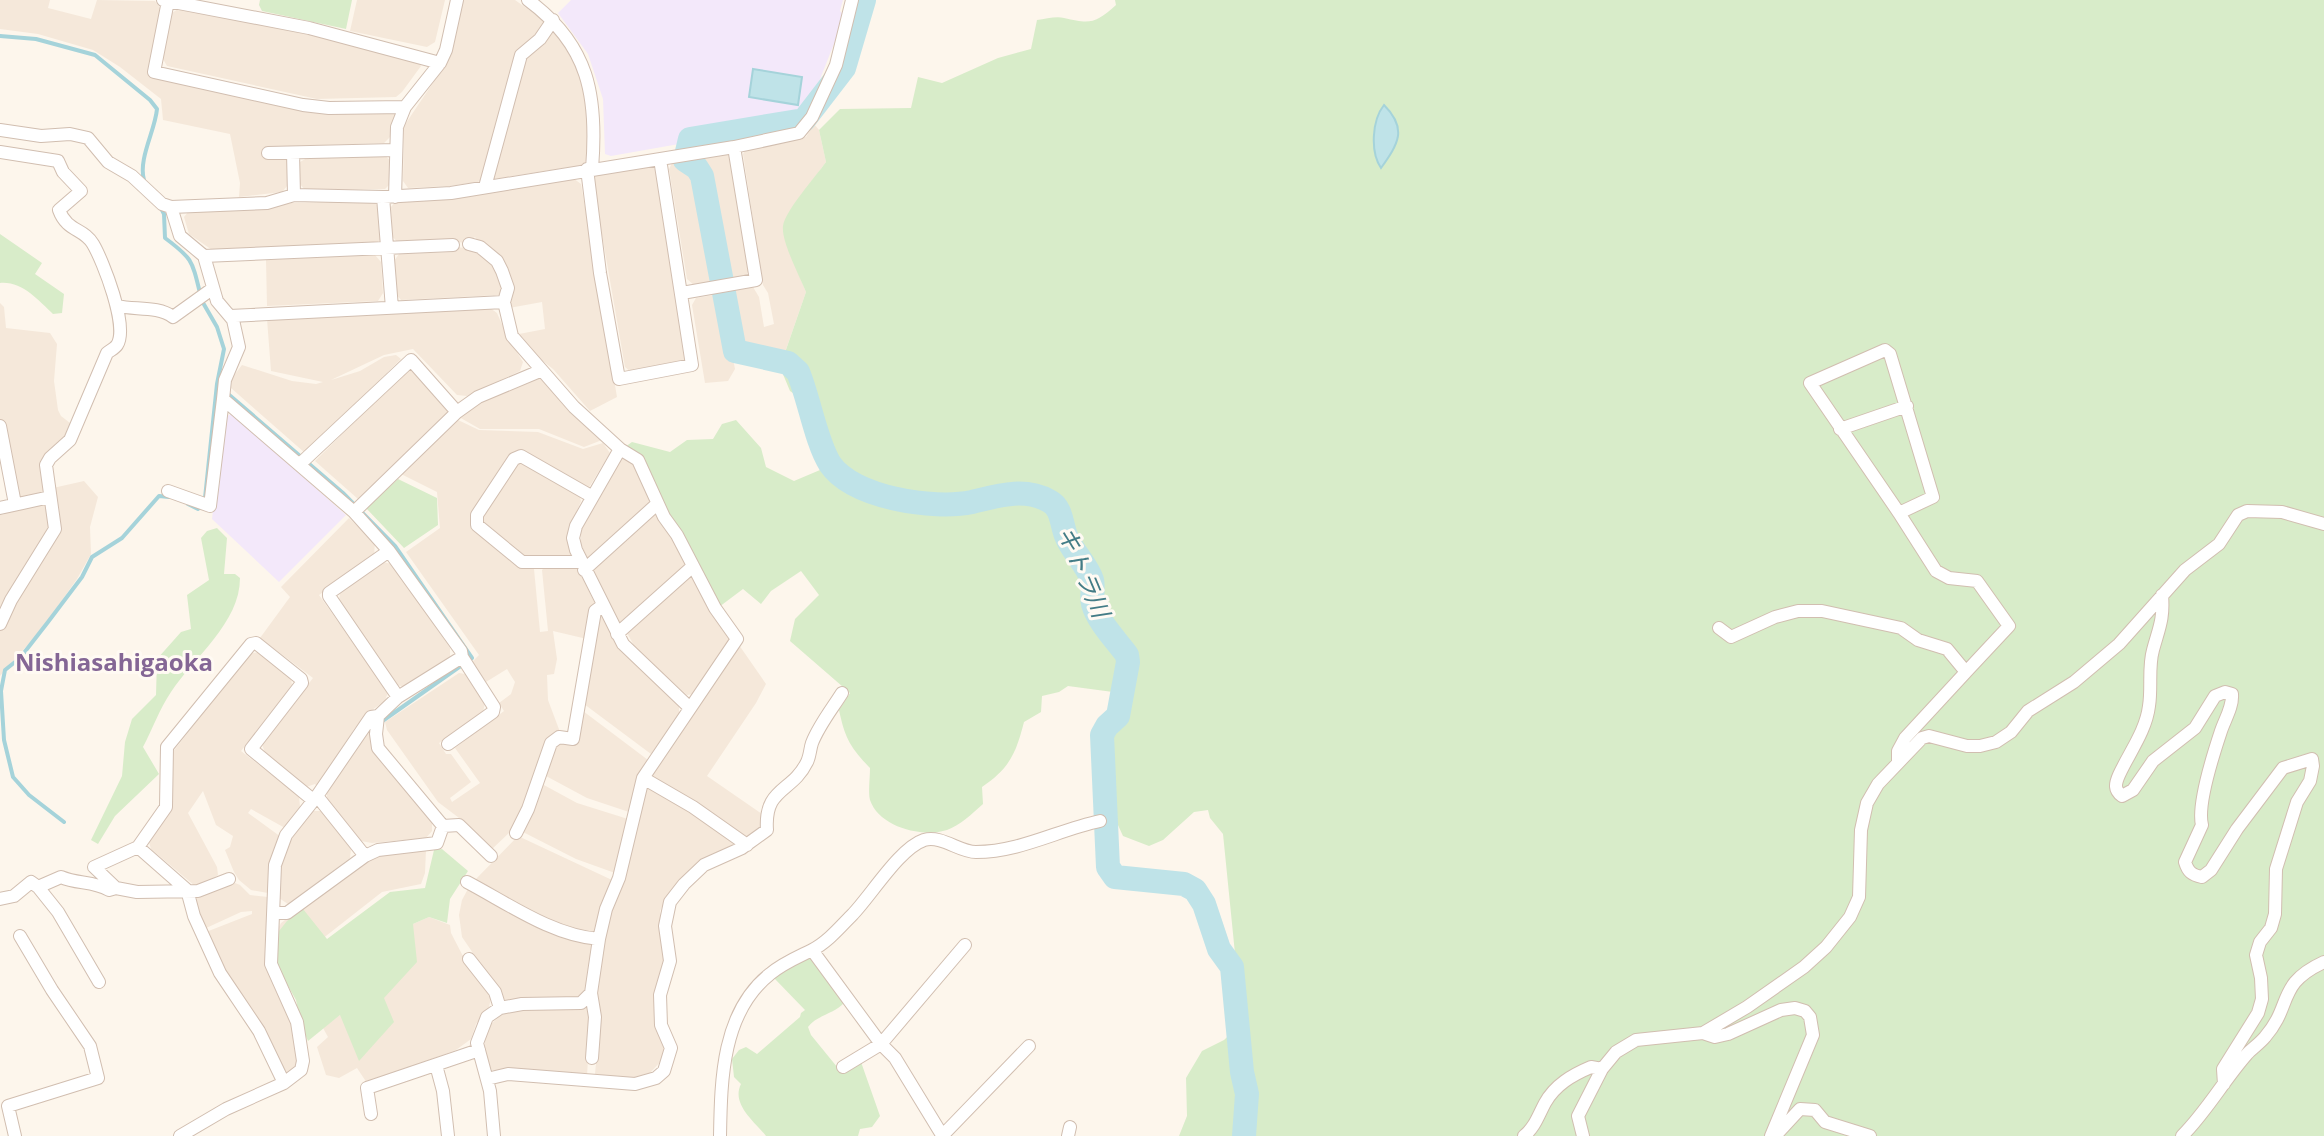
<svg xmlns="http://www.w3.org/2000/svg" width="2324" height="1136" font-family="'Open Sans','Noto Sans JP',sans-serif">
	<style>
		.residential { fill: #f5e8da }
		.education { fill: #f3e8fa }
		.green { fill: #d8ecc9 }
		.water { fill: #bfe3e8; stroke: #a5d3da; stroke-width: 2 }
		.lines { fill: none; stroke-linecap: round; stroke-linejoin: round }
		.stream { stroke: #a5d3da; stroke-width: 4 }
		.river { stroke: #bfe3e8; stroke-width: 24 }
		.minor-casing { stroke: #d1beb0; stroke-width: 14 }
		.minor { stroke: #fff; stroke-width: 12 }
		.labels { text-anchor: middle; stroke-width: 6; stroke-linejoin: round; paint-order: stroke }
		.water-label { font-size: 24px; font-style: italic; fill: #437c86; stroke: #fffaf3 }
		.neighbourhood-label { font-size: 24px; font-weight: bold; fill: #846695; stroke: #fffaf3 }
	</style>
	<rect width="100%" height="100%" fill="#fdf6ec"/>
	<path class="residential" d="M0,0H50L48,8L91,19L97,0L155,1L160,8L148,75L316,111L394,110L396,114L390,137L384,143L264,147L267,155L287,156L288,185L282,192L239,197L240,183L230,134L163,120L161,99L120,67L93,50L38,34L0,29Z
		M357,0H445L435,42L427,47L350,31Z
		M463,0H515L543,20V24L537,34L518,50L484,178L478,182L449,186L408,188L403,181L404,126L445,65Z
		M181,7L416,58L421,66L402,92L396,97L317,99L167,66L163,59L172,13Z
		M551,30L561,41L578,70L589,111V156L583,165L494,179L492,174L525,58Z
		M814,124L819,130L826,162L794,205L787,245L806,292L783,358L737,349L726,292L753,287L759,297L764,327L774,324L768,293L763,285L743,154L747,148L806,137Z
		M724,152L731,157L750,269L745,277L723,281L705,177L699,167L687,160Z
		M384,155L391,161L390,184L385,189L305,190L300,184V162L307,158Z
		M679,160L696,170L701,178L718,281L695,286L687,279L669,169L673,161Z
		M649,164L657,171L687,356L681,364L631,372L625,367L593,183L596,173Z
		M573,178L581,184L617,397L590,411L553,369L534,354L519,334L545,329L542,302L509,308L512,298L510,282L475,237L465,243L444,240L398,243L392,236L391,207L396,201Z
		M374,201L380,210V240L374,245L215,252L189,234L184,217L189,211L267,208L291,203Z
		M455,247L477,249L498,271L502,293L499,295L401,300L395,293L394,261L399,254L453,252Z
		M375,255L381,262L383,293L378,301L267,306L266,260Z
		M720,294L735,369L728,381L705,383L692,305L696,298Z
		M0,303L4,307L6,328L50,333L57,344L54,381L58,410L61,416L74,426L67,437L46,454V494L17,499L4,426L0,419Z
		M490,308L497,313L508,338L523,362L520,371L467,396L457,395L413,349L384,355L331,380L360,371L384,357L396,355L401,359L305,453L231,388L232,378L242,365L292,381L316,384L323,382L271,371L267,319Z
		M407,370L418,371L447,404L448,412L358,499L315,461Z
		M537,377L546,380L602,440L584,447L539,429H480L459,417L472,406Z
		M458,420L479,430L538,432L583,449L603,443L610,453L588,489L521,450L512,453L472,514L522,566L534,569L540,632L548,631L542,570L544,568H578L595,604L587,639L553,631L557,659L554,674L547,675L548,700L560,732L511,831L491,850L467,824L438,802L387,730L385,722L459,673L465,674L485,702L483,713L439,743L446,754H451L471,782L450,798L452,802L480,783L455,748L504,711L499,703L511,694L515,682L507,669L486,682L472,662L479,655L406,552L440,528L437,492L401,474Z
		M623,454L636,461L652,503L588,560L581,544V528Z
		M516,461H522L579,494L581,501L567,536L572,556H521L482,521V515Z
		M84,481L98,497L90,527L91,554L77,579L41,630L0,676V630L53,536V488Z
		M49,501L52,528L0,621V515L5,514L6,510Z
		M656,511L674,535L687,566L620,624L592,571Z
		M349,518L375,543L374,555L319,595L388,692L385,701L369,712L354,729L318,788L315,784L306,787L265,753L262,744L313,678L260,638L290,597L281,587Z
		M382,562L392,564L450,648V658L406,687L396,685L339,601L340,593Z
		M690,575L731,638L693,694L687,695L636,649L627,633Z
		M601,613L623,652L679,705V713L651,754L584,704L596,621Z
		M739,645L766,684L756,703L707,776L762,814L764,829L750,840L652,777L651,772Z
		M259,652L291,677L292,686L241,751L299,796L300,807L285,828L251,809L248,813L281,837L268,874V893L251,890L239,880L234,872L225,850L230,847L233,836L216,825L203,791L188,813L217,867L218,875L201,886H195L151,849L148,839L172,809V753L249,654Z
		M583,711L648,760L636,778L638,780L629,812L587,798L546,776L545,773L555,744L562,740L575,743Z
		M373,723L371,732L432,821V831L426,838L372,843L361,841L327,798V787Z
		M542,784L577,803L628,819L615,873L576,859L521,831Z
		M644,784H649L737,844L712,854L691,868L664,903L660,911L665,957L654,1004L666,1050L662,1060L649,1074L639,1079L598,1078L595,1074L598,1042L595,996L605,930Z
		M312,811H323L351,848L350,858L288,904L279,898L280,866L287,845Z
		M518,836L612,880L595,933L584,935L538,915L475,880Z
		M426,850L425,873L421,884L382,892L280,972L277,931L281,923L373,855Z
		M230,881L240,885L250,895L268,897L299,1056L292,1073L288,1075L224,969L206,932L252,914V911L241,912L204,929L193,899Z
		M469,887L592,943L591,966L584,992L577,997L561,1000L531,998L505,1000L462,937L459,915L462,900Z
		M429,917L450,925L451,933L466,962L472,966L491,998L489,1007L476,1024L471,1039L456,1050L367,1083L357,1068L339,1078L326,1075L317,1047L328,1037L323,1028L375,988L413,924Z
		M588,1004L590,1024L587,1076L492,1070L487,1066L484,1035L490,1025L500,1016L518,1008L571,1009Z"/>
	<path class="education" d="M571,0H843L840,11L845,16L803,122L611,156L605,154L603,99L588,54L558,13Z
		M232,414L346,515L279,582L212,519L223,417Z"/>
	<path class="green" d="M260,0H352L346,29L262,11L259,5Z
		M1115,0H2324V1136H1179L1187,1116L1186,1078L1202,1051L1224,1040L1242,1023L1223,834L1210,818L1208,810L1194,812L1163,840L1149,846L1123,836L1112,812L1105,736L1127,706L1113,692L1068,686L1059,692L1042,696L1041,712L1024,722C1016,753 1010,768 982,787L983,804C973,813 959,826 947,830C922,838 879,827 870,800C868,792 870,778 870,768C850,747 845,738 839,710L850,693L790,641L795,619L819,595L801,571L771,591L761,604L743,589L719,607C696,566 655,509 647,464L625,447L632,442L670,452L687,440L713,439L722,424L736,420L761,448L766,467L794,481L820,470L809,434L803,400L790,391L780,367L806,292C800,277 781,241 783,226C785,211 816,176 826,162L819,130L840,109L911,108L918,77L942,83L998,58L1031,49L1037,20C1046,19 1056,16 1064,18C1090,24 1095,24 1116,5Z
		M0,234L42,263L35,274L64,294L62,313L53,314C38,300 22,281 0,283Z
		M398,479L437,498L438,525L404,548L366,508Z
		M217,528L227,538L224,574H235L240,578C240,623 194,657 171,692C159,710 153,728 143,747L159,774L115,816L98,844L91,840L122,776L125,742L132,719L156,695L157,659L181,632L191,629L187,595L209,580L201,538L207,531Z
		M442,849L468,871L450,899L447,923L429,917L413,924L417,962L384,998L394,1022L359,1061L340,1015L308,1041L301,1025L296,1000L275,963L279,931L287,921L303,909L327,939L390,892L425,888L434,850Z
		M806,957L811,958L844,1003C834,1014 817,1015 808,1027L811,1035L842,1073L861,1062L880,1116L872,1127L860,1129L858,1136H766C754,1121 731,1104 741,1084L734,1077L732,1059L739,1050L746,1047L757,1054L800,1017L801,1013L805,1010L774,978Z"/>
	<path class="water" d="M753,69L802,77L798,105L749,97Z
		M1384,105C1408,129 1398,144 1381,168C1370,152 1372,120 1384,105Z"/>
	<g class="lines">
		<path class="stream" d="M0,36L36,39L95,55L150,100L157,109C155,131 138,159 144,180
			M161,208L164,214L165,238C192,258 192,260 200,293
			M227,393L343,493L395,546L472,658L381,722
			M188,504L198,509L205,498L217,384L224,349L217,327L202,301
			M64,822L29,795L13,777L4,740L1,691L5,670L20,658L48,622L82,577L92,557L122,538L159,496L169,497"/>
		<path class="river" d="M864,0L844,68L804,120L690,139L685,160L697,168L702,176L735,351L788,363L798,372C809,398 816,442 830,464C853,498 934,510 972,502C997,496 1024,487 1049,501C1063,508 1061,526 1067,538C1073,552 1087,565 1092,580C1094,588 1091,597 1093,604C1098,622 1116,640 1127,655L1128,662L1118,716L1107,726L1102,735L1108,867L1115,877L1184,884L1195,890L1204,904L1219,949L1232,967L1242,1072L1247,1094L1244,1136"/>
		<g class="minor-casing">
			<path id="minor" d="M163,0L309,28L440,63
				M528,0C589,45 598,96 592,169
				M168,1L154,72L303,105L329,108L405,107
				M0,130L41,136L70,134L88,138L108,162L132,176L162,204L171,207L180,236L204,256L217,301L233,320L239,347L225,380L223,399L354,512L389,551L461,651L462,657L494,707L493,712L448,744
				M0,152L58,161L63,172L81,191L59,210C67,232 84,228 93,244C103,261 129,327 117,345C115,348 111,350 107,353L70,440L50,458L46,465L55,529L11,600L0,624
				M268,153L395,150
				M293,153L294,195
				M587,169L600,273L619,379L692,365L660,159
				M485,187L521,55L540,39L553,20
				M395,197L397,127L405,107L440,63L446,50L457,0
				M171,207L267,203L294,195L383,197
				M469,244L480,247L497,261L502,271L508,288L504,302L512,336L574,407L620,449L638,460L664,517L677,535L715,608L737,639L643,778L619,878L606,909L599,939L591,993L581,1003L522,1004L500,1008L487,1017L477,1043L490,1091L494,1136
				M204,256L453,245
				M682,293L756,280L734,147
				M117,306C136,310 158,306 173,317L212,289
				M392,308L383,197L451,193L734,147L799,133L812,117L836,65L852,0
				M230,316L504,302
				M0,426L15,504
				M1840,429L1907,406
				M620,449L576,526L573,538L576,550L623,644L690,708
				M300,464L411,360L457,412
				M168,491L210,506L223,399
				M0,508L50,497
				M354,512L457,412L478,397L540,371
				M1899,513L1933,497L1890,354L1885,350L1810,383L1899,513L1936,571L1949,578L1977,581L2009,626L1966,672
				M389,551L329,593V596L398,697
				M580,562H522L477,525V515L514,459L521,456L591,496
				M584,570L657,504
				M2162,595C2164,619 2159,628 2153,650C2148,667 2152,688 2149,706C2146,731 2129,753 2119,775C2115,784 2114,790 2122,796L2133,790L2153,761L2195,728L2215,696L2225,692L2232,694C2233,707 2225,719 2221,731C2214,752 2197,805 2202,825L2185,862C2188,872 2192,875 2202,877L2211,870L2237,829L2283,768L2312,759L2313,766L2310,781L2297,802L2276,869L2275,914L2271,928L2260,942L2256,955L2261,978L2262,999L2258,1013L2223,1069L2224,1084
				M1719,628L1731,637L1775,617L1798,611H1822L1901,628L1918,640L1947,649L1966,672L1905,738L1898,751V763
				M617,634L692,567
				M643,778L693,807L747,845
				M317,796L365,856
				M443,826L459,825L491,856
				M516,833L528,809L551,743L559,737L573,739L595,611L602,606
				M467,882C507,903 553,936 599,939
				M38,887L58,912L99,982
				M116,888L94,867L138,847
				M0,899L14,896L31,882L38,887L61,877C77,884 93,881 109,890L116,888L137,892L198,891L229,879
				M274,913H287L365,856L378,850L437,843L443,826L378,748L376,734L378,716
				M812,950L881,1044L895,1058L942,1135
				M469,959L495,992L500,1008
				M591,993L595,1017L592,1058
				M1703,1033L1715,1037L1728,1034L1781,1010L1795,1008L1805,1011L1810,1017L1813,1035L1771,1136
				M436,1065L443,1091L448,1136
				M843,1067L881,1044L965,945
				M487,1079L508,1074L635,1084L656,1078L664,1071L671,1048L661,1025L660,995L670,961L665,926L670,902L684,884L704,865L742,848L767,830C764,787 792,793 807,762C810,756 810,749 812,743C819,725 832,709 842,693
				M284,1083L259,1031L220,973L194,916L187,890L138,847L166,807L167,747L251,644L256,643L301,679L302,683L251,749L313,800
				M371,1114L367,1088L479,1050
				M15,1136L8,1106L98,1078L90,1046L52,990L20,936
				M180,1136L226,1109L284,1083L301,1070L303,1061L297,1022L271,964L275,865L286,835L317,796L371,717L378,716L398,697L462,657
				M720,1136C721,1079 722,1012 770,974C783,963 798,957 812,950C828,942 841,926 853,914C872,894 900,848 924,840C942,835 959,852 976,852C1020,852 1058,830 1100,821
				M942,1136L1029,1046
				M1068,1136L1070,1127
				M1524,1136C1535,1127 1538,1116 1545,1103C1555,1085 1572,1075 1591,1067L1602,1069
				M1583,1136L1578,1116L1602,1069L1616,1052L1636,1040L1703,1033L1747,1007L1804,967L1826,947L1850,917L1859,897L1861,830L1867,803L1878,784L1922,738L1929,736L1967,746H1980L1996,742L2011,732L2028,711L2074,682L2119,644L2185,570L2219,544L2238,515L2247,511L2282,512L2324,524
				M1775,1136L1800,1109L1815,1110L1825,1122L1870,1136
				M2182,1136C2207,1111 2224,1080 2247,1054C2253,1048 2260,1043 2265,1037C2293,1005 2276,984 2324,962"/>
		</g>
		<use href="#minor" class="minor"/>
	</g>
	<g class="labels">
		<g class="water-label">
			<text transform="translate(1083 572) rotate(67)" y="8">キトラ川</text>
		</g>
		<g class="neighbourhood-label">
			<text x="114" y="671">Nishiasahigaoka</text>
		</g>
	</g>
</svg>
